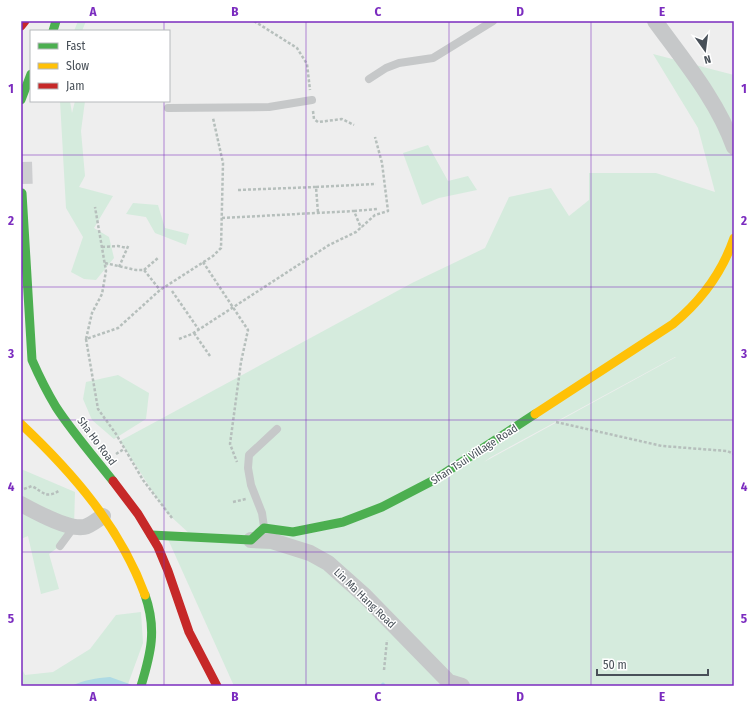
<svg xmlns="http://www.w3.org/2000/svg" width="755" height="707" font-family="'Fira Sans Condensed',sans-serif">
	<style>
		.green { fill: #d5ebdd; fill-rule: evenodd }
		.water { fill: #aedae4 }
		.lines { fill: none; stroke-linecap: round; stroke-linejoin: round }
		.stream { stroke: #aedae4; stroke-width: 4.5 }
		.secondary-tunnel { stroke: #cdced0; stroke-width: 22; stroke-dasharray: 22 11; stroke-linecap: butt }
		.path { stroke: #b6bfbc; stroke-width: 2.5; stroke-dasharray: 3 2; stroke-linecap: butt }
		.lane { stroke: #c6c8c9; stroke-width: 8 }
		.street { stroke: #c6c8c9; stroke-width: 16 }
		.fast { stroke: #4caf50; stroke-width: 9 }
		.slow { stroke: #ffc107; stroke-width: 9 }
		.jam { stroke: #c62828; stroke-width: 9 }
		.grid { fill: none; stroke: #7b2cbf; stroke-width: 1; stroke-opacity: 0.55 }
		.labels { text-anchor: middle; stroke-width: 3; stroke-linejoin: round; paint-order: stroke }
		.street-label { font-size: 11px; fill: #485058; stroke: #fff }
		.neatline { fill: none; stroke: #7b2cbf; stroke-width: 1.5 }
		.grid-label { font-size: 13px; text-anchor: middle; font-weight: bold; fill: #7b2cbf }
	</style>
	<rect width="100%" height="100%" fill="#eee"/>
	<path class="green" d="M78,21H86L82,31H74Z
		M653,54L734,75V686H234L167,537L192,536L166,512L120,441L412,283L485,248L509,197L551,188L569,216L589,200V173H656L715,192L698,128ZM675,357H676L484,462L491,457Z
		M60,101H70L72,113L75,101H85L81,131L85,176L79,187L113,196L94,228L109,237L114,258L96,280L84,279L71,272L83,237L66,208Z
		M428,145L448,181L468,176L477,190L439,198L422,205L403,153Z
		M133,203L158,205L165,228L189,234L186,245L155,233L146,217L126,214Z
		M118,375L149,393L146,419L114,439L92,420L83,399L86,382Z
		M21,469L75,492L74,527L60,546L49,554L59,589L41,594L28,536L21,539Z
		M141,612L143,643L128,684L115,686H21V667L25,675L53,672L90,649L116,615Z"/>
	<path class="water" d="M110,677L135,686H71C84,680 96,678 110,677Z"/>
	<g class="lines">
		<path class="stream" d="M382,686L383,685"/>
		<path class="secondary-tunnel" d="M21,162L22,193"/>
		<path class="path" d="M254,21L297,48L307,64L310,90
			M313,111L314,119L318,122L342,119L354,125
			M316,187L376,184
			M238,190L316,187L318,213
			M354,211L377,209
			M222,218L354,211L361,228
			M102,247L118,246L127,248
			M203,262L248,330L241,362L230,444L237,462
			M105,263L136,270H144L160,290
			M119,267L129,244
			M144,270L158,258
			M172,291L199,330
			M194,333L210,356
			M86,339L92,313L102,294L106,271L95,207
			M179,339L192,334L329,245L356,232L375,215L388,211L382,163L375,137
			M556,422L662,446L727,451L734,454
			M116,454L124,449
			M24,489L32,486C44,493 47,499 60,490
			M233,502L246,499
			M172,518L143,480L116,434L98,409L86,339L118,328L160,290L213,256L221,248L223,163L213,118
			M384,670L387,640"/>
		<path class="lane" d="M369,79L386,68L399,63L433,58L493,21
			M168,108L269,107L312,100
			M264,527L262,513L251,485L248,468L249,455L277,429
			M60,546L74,527"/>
		<path class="street" d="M655,21C684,61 717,100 734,147
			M21,504C36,512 68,530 84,527C90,526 97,520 103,516
			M251,540L272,541L310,553L328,563L365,596L449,682L462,686"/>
		<path class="fast" d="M53,31L56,21
			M21,100L31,74
			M22,193L32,360C39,376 47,392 56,407C73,433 94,457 113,481
			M151,535L251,540L264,528L293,532L343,522L382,507L434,480L535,414
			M141,686C151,653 157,629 145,595"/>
		<path class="slow" d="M535,414L673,324C702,300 722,273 734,238
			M21,424C73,473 120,527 145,595"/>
		<path class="jam" d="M21,26L25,21
			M113,481L138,514L158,547L168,571L189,632L217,686"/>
	</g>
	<path class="grid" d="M164,21V31M306,21V686M449,21V686M591,21V686M164,101V686M21,155H734M21,287H734M21,420H734M21,552H734"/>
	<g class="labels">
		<g class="street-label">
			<text transform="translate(97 441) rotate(53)" y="4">Sha Ho Road</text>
			<text transform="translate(474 454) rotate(-33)" y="4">Shan Tsui Village Road</text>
			<text transform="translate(365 598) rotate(44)" y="4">Lin Ma Hang Road</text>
		</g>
	</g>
	<rect width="755" height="707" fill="none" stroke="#ffffff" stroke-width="44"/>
	<rect x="30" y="30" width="140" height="72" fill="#ffffff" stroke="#b6b9bc"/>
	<rect x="38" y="43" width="20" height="6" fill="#4caf50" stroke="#b6b9bc"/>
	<text x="66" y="50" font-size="12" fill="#485058">Fast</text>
	<rect x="38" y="63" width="20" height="6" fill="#ffc107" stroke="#b6b9bc"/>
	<text x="66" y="70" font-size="12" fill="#485058">Slow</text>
	<rect x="38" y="83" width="20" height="6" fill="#c62828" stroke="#b6b9bc"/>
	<text x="66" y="90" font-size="12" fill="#485058">Jam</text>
	<g transform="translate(705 50) rotate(166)" stroke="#ffffff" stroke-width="3" paint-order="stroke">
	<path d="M0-3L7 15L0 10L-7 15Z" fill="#485058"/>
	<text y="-6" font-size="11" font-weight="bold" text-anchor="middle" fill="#485058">N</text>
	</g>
	<path d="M597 669v6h111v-6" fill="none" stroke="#485058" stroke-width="2"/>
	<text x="603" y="669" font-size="12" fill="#485058" stroke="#ffffff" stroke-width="3" paint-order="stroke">50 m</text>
	<rect x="22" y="22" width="711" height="663" class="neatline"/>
	<g class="grid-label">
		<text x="93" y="16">A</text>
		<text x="235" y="16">B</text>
		<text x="378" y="16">C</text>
		<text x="520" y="16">D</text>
		<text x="662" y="16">E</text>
		<text x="11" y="93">1</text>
		<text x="744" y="93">1</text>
		<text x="11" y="225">2</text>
		<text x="744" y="225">2</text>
		<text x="11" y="358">3</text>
		<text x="744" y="358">3</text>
		<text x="11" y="491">4</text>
		<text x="744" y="491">4</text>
		<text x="11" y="623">5</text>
		<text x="744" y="623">5</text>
		<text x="93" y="701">A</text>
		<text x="235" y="701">B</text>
		<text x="378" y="701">C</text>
		<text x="520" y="701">D</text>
		<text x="662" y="701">E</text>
	</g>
</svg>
